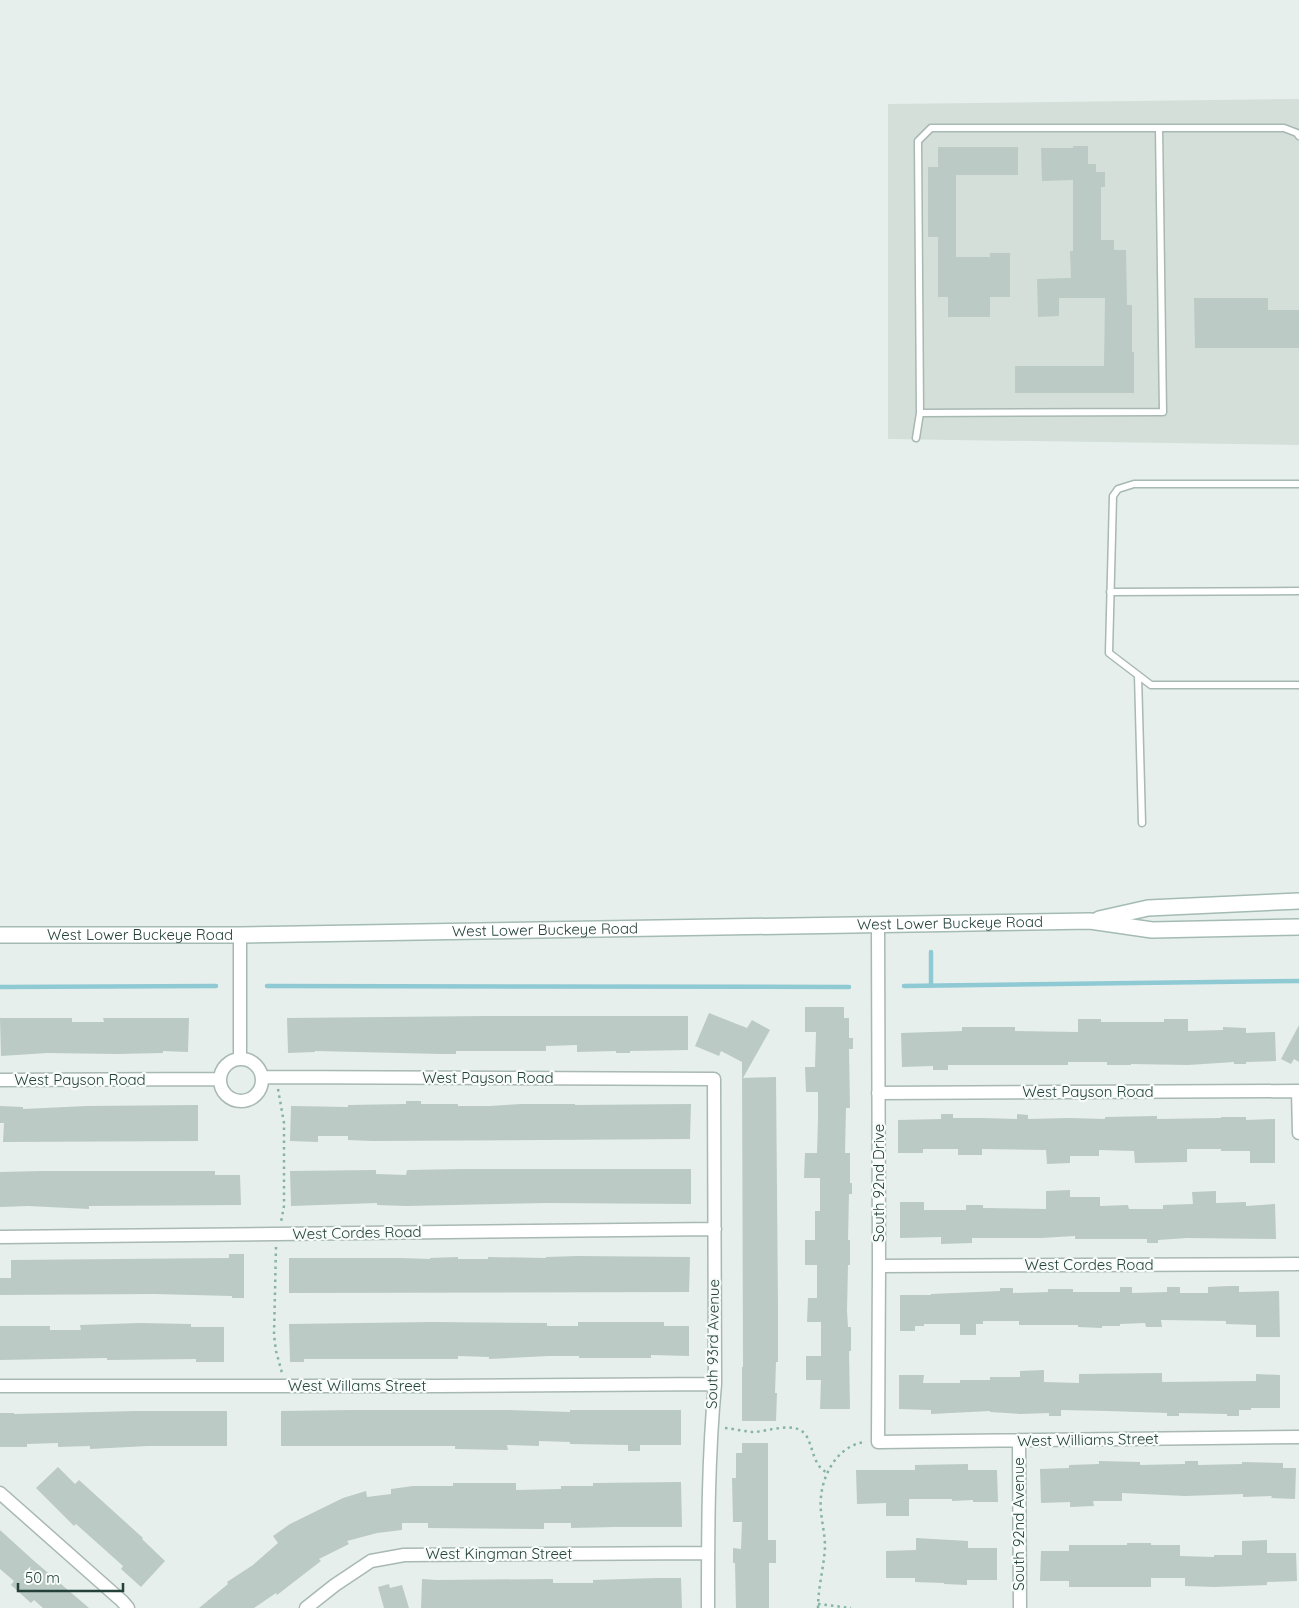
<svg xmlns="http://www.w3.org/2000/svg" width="1299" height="1608" font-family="Quicksand,sans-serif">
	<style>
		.built { fill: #d4dfda }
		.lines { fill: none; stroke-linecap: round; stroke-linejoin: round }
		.stream { stroke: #8ec9d4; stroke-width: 4.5 }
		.building { fill: #bbcac4 }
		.lane-casing { stroke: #a8b8b2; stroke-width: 9 }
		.street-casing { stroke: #a8b8b2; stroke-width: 15 }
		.secondary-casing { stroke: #a4bbb3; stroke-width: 18 }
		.path { stroke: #86b3a5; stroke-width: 2.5; stroke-dasharray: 2.5 4; stroke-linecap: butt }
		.lane { stroke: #fff; stroke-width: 6 }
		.street { stroke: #fff; stroke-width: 12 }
		.secondary { stroke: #fff; stroke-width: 15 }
		.labels { text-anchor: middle; stroke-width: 4.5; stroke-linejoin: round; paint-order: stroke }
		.street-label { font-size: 15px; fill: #24423a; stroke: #f7fbf9 }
	</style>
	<rect width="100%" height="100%" fill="#e6efeb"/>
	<path class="built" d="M1299,99V445L888,439V104Z"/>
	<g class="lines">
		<path class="stream" d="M931,952V986
			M267,986L849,987
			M904,986L1299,981
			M0,987L216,986"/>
	</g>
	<path class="building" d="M1073,146H1088V164H1096V172H1105V187H1101V240H1114V250H1126L1127,305H1132V352H1134V393H1015V366H1104L1105,298H1059V316L1038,317L1037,279L1071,278L1070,251H1073V180L1042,181L1041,148H1073Z
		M938,147H1018V175H956V257H990V253H1010V297H990V317H948V297H938V237H928V167H938Z
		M1194,298H1268V310H1299V348H1195Z
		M805,1007H844V1018H849V1038H853V1049H849L850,1108H846L845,1153H850V1183H852V1194H849L848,1240H850V1265H848L847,1311L848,1327H851V1351H849L850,1409H820L821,1380H806V1356H821V1322H807L808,1298H817V1265H805V1240H815V1211H820V1178H804L805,1153H817L818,1119V1092H806L805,1067H815L816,1032H805Z
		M709,1013L747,1028L752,1020L770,1030L743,1078L776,1077L778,1305V1362H776L775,1393H777L776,1421H742V1367H743L742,1062L721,1051L719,1056L695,1046Z
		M487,1016H688V1050L630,1051V1053H616V1051L577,1052V1045L546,1046V1051H456V1054H442L315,1051V1052L288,1053L287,1018Z
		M0,1018H72V1022H104L103,1018H189L188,1052L163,1051V1053L116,1054L47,1053L1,1056Z
		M1078,1019H1101V1022H1164V1019H1188V1031L1223,1030V1027L1246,1028V1033L1275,1032L1276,1061L1246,1062V1064H1234V1062L1188,1065L1131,1064V1065H1107V1062H1068V1065H948V1070H933V1066L902,1067L901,1033L962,1031V1027H1015V1031L1078,1032Z
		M1299,1025V1062L1294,1059L1291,1064L1281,1059Z
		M406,1101H421V1104H458V1106H489L522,1104H575V1105L691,1104L690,1139L372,1141L348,1140V1136H318V1142L290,1141L291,1106L348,1107V1105L406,1104Z
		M198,1105V1141L3,1142L4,1123H0V1106L23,1107V1109L86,1106Z
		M941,1114H953V1118H982L1017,1119V1114L1028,1115V1119L1069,1118L1105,1119V1117L1157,1116V1119L1221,1118V1117H1246V1120L1275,1119V1163H1250V1151H1221V1149H1187V1162L1135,1163L1134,1151L1099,1150V1156H1070V1163L1047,1164L1046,1150L982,1149V1155H958V1149H923V1153H898V1120L941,1119Z
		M465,1169H691V1204L548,1203L406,1206L377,1205V1203L291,1206L290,1171L376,1170V1174L406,1175L407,1170Z
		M41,1171H215V1175H240L241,1205L89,1206V1209L28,1206L0,1207V1172Z
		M1070,1190V1197H1100V1206L1128,1205L1129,1209H1163V1205L1193,1204L1192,1192L1216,1191V1203L1246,1202V1206L1275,1204L1276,1239L1187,1238L1158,1240V1243H1147V1239H1075V1236L1041,1238H972V1243L941,1244V1237L900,1238V1202H924V1210H966V1205H983V1208L1046,1209V1191Z
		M229,1254H244V1298H232V1296L154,1294L0,1295V1278H11V1260L229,1258Z
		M578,1256L690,1257L689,1292L289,1293V1258H400L430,1259V1258L458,1257V1259H488V1257L546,1258V1257Z
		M1229,1286H1239V1292L1279,1291L1280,1337H1256V1325L1226,1324V1321L1161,1320L1162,1327H1146L1145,1323L1120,1324V1326H1102V1328L1078,1327V1325H1019V1321H983V1324H976V1335H960V1324H924V1326H915V1331H900V1295H931V1294L1000,1291V1288H1013V1293L1048,1292V1289H1073V1292H1120V1287H1132V1293L1167,1292V1287H1180V1293H1208V1287Z
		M433,1322L547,1323V1326H578V1322H664V1326H689V1356L651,1355V1358H579V1356H549L489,1359V1357L458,1356V1359H304V1362H290L289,1324Z
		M139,1323L191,1324V1327H224V1362H196V1359L107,1360V1358L0,1360V1326H50V1330H81L80,1325Z
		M1044,1370V1382L1079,1383V1374L1162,1373V1382L1256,1381V1374L1280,1375V1408H1251V1410H1239V1416H1227V1414L1179,1413V1416H1167V1413L1108,1411L1061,1410V1416H1049V1413L1020,1414L990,1412V1411L931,1414V1410L899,1409V1375H924L923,1383H960V1380H990V1377H1020V1371Z
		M353,1410H507L570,1412V1410H681V1445H640V1451H628V1445L570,1444V1442L539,1441V1446L507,1445L508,1450L455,1449V1446H281V1411Z
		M136,1411H227V1446H148L90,1449V1446L58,1447V1443L27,1444V1447H0V1413H14V1414Z
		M742,1443H768V1540H776V1563H769V1608H736L735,1563H733V1548L741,1549L742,1522H733L732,1478H736V1453H742Z
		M1099,1461L1140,1462V1465L1185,1464V1461H1198V1465L1242,1464V1462L1283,1463V1468H1296L1295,1499L1271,1498L1272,1496L1243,1497V1494L1185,1496L1122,1493V1501H1093L1094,1506L1070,1507V1502L1041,1503L1040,1469L1069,1468V1465L1099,1464Z
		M968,1464V1470H997L998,1502H973V1500L952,1501V1499H909V1516H886V1503L857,1504L856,1470H915V1465Z
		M58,1467L75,1484L79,1480L143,1538L142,1539L165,1561L141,1587L121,1569L123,1566L76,1524L74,1526L36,1488Z
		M681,1482L682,1527H615L571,1528V1523H544V1529L428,1528V1523H402V1530L377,1533L347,1541L349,1544L319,1559L321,1561L277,1595L276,1593L254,1608H199L228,1584L227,1582L253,1565L278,1543L273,1536L290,1524L343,1498L366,1491L367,1497L391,1494V1489L413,1486H453V1483H516V1490L561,1489V1486H593V1483Z
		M0,1530L33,1560L89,1608H43L34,1600L31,1603L11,1585L14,1581L0,1569Z
		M916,1538L968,1541V1548H997V1580H967V1585L944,1584V1583L915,1582V1578H886V1551L916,1550Z
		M1267,1540V1553H1296L1297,1581L1267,1582V1585L1214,1587L1185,1586V1578H1151V1587H1069V1581H1040L1041,1551H1069V1545H1127V1543H1151V1545H1180V1556L1214,1557V1555H1242V1541Z
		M658,1578H681L682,1608H421L422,1579L437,1580L553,1579V1583H593V1580Z
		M389,1584L390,1588L402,1585L409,1608H384L378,1587Z"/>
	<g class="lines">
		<g class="lane-casing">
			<path id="lane" d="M920,413L1163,412L1159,128
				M916,438L920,413L918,141L931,128H1284L1297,133L1299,136
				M1299,484H1134L1118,489L1113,496L1109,653L1151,685H1299
				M1110,592L1299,591
				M1138,675L1142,823"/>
		</g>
		<g class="street-casing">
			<path id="street" d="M878,924L879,1266L878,1442L1299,1437
				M220 1080a21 21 0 1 1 42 0a21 21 0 1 1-42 0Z
				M240,1059V935
				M263,1077L714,1079L715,1384C708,1458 708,1534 708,1608
				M0,1080L220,1079
				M878,1093L1298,1091L1299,1133
				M0,1237L715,1229
				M879,1266L1299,1264
				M0,1386H439L715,1384
				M1019,1440L1020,1608
				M0,1493L122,1601L128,1608
				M306,1608L335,1585L371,1561L404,1555L708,1553"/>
		</g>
		<g class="secondary-casing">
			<g id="secondary">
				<path d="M1099,919L1148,908L1299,901"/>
				<path id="s1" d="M0,935H240L1090,921L1152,930L1299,927"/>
			</g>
		</g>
		<path class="path" d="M278,1089L284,1123V1206L281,1222
			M276,1247L274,1335L276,1351L282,1373
			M725,1428C734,1429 743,1431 752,1432C769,1432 797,1419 807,1437C814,1450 813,1466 828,1473
			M818,1604L851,1608
			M818,1608C818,1587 824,1567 825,1547C825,1530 819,1513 821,1497C823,1472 840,1444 866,1442"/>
		<use href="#lane" class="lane"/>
		<use href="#street" class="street"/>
		<use href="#secondary" class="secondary"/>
	</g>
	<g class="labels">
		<g class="street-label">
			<text dy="5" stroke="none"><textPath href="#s1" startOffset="950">West Lower Buckeye Road</textPath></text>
			<text dy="5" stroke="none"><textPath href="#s1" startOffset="545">West Lower Buckeye Road</textPath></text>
			<text dy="5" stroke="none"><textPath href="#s1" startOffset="140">West Lower Buckeye Road</textPath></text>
			<text x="488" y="1083">West Payson Road</text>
			<text x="80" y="1085">West Payson Road</text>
			<text x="1088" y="1097">West Payson Road</text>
			<text transform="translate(879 1183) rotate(-90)" y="5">South 92nd Drive</text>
			<text transform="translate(357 1233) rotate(-1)" y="5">West Cordes Road</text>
			<text x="1089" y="1270">West Cordes Road</text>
			<text transform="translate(713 1344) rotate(-89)" y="5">South 93rd Avenue</text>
			<text x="357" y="1391">West Willams Street</text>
			<text transform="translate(1088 1440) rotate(-1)" y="5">West Williams Street</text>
			<text transform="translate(1019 1524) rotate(-90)" y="5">South 92nd Avenue</text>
			<text x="499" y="1559">West Kingman Street</text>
		</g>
	</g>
	<path d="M18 1583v8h105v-8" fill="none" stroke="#24423a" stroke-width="2.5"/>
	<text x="25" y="1583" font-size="15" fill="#24423a" stroke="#f7fbf9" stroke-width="4" paint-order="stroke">50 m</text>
</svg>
